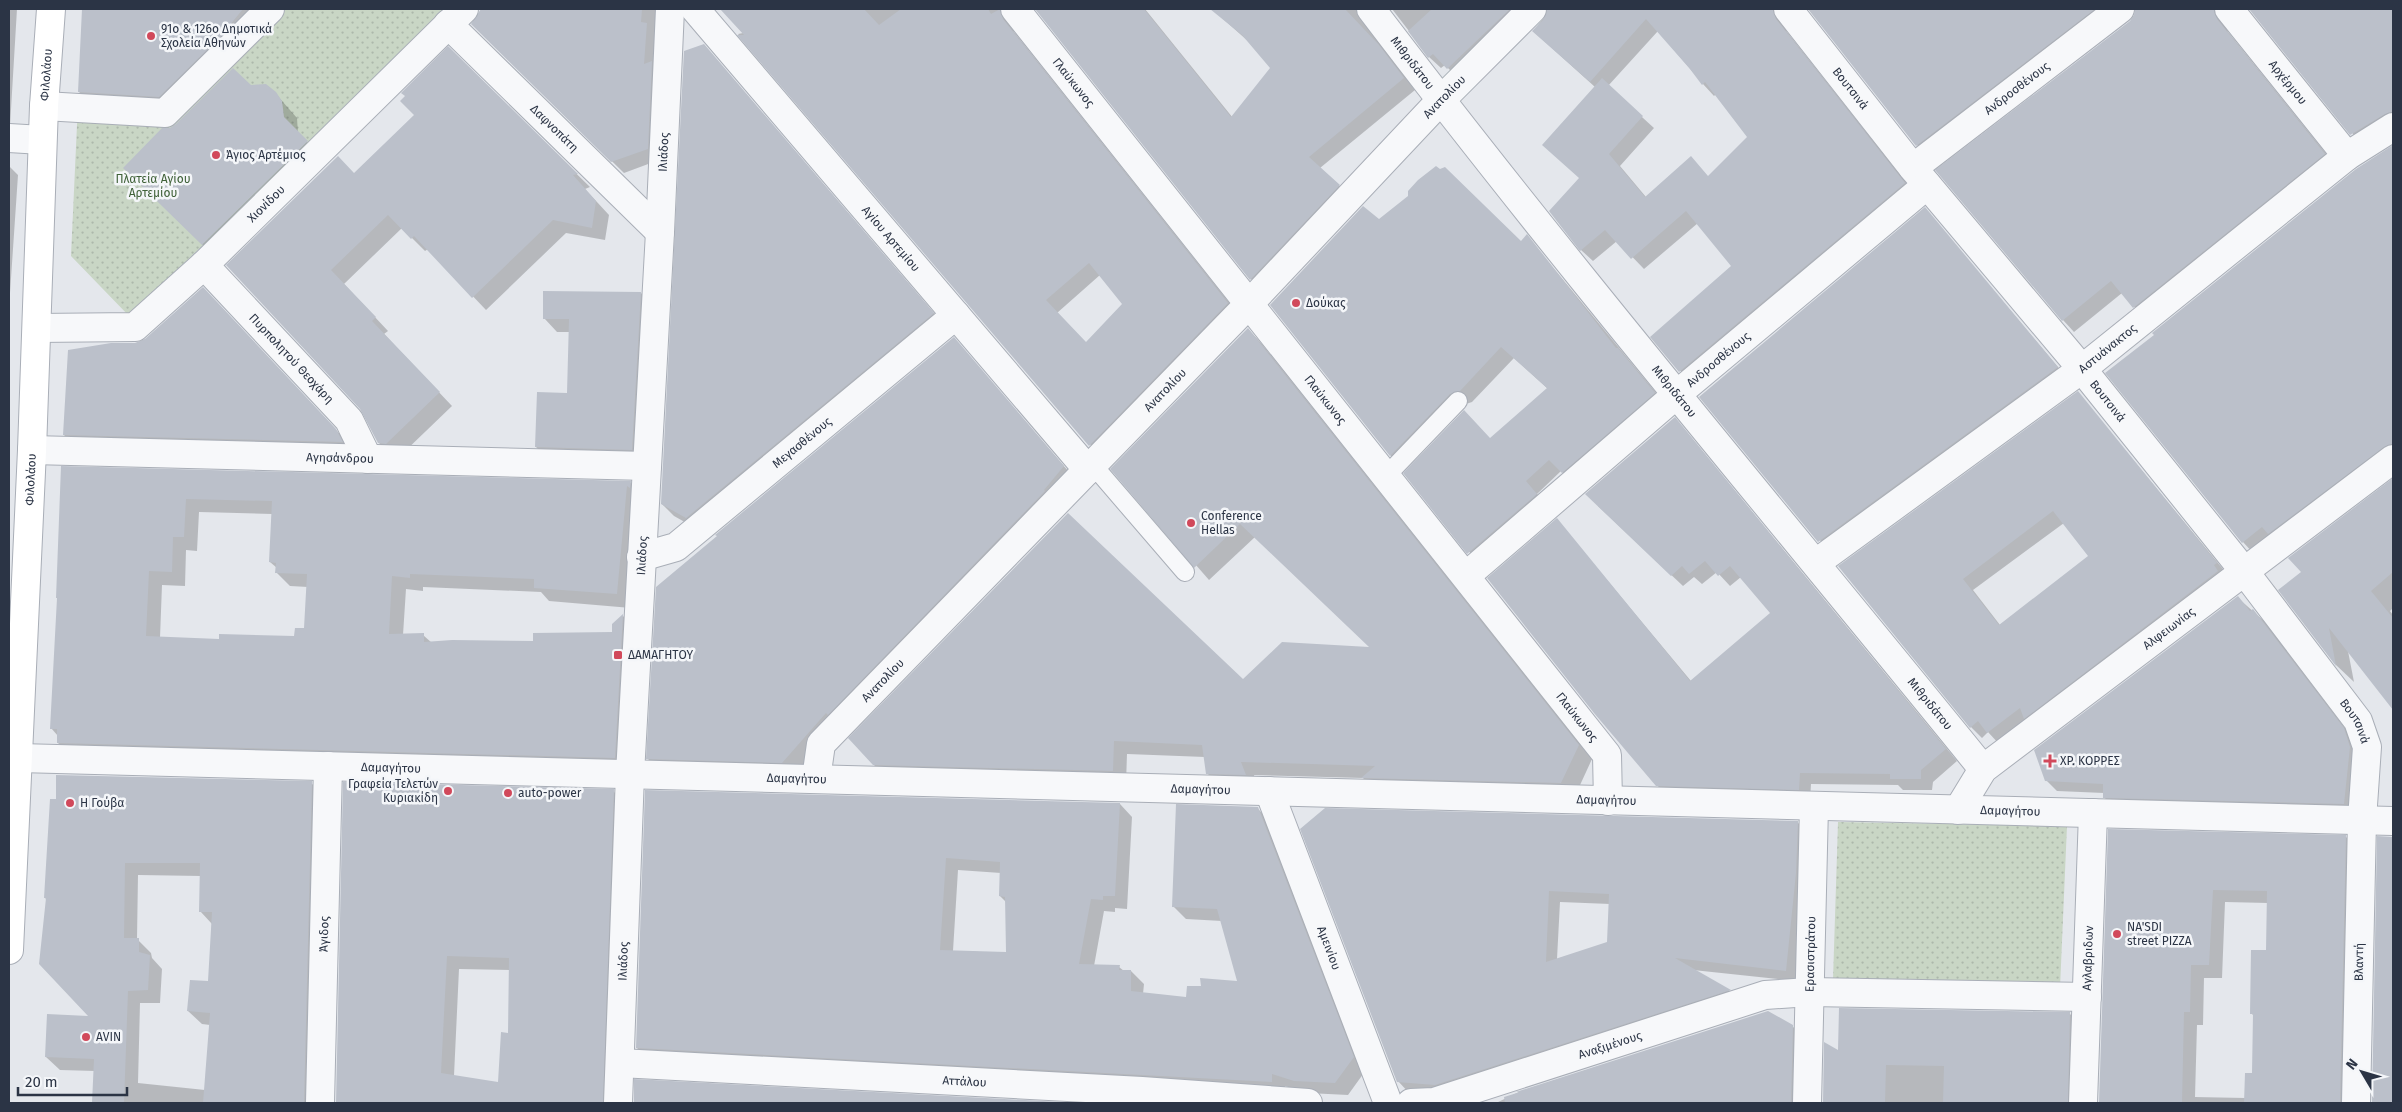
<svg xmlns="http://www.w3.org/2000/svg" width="2402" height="1112" font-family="'Fira Sans',sans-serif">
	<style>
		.grass { fill: url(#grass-dots) }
		.shadow { fill: #0003; fill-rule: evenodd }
		.building { fill: #bbc0ca; fill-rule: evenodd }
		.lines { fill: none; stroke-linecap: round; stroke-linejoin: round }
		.lane-casing { stroke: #a9aeb7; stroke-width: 20 }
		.street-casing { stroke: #a9aeb7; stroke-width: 30 }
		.secondary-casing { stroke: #a9aeb7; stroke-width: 30 }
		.lane { stroke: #f7f8fa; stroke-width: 18 }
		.street { stroke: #f7f8fa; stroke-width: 28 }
		.secondary { stroke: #fff; stroke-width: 28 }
		.poi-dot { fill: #d1495b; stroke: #f4f6f9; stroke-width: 2 }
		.labels { text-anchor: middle; stroke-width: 5; stroke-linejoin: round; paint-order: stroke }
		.poi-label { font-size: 12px; fill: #2b3445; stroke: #f4f6f9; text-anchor: start }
		.street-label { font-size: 12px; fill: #2b3445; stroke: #f4f6f9 }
		.park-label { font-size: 12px; fill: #3f6138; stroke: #f4f6f9 }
	</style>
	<defs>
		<pattern id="grass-dots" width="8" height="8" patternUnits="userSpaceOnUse" patternTransform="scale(1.25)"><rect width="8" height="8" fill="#c9d6c5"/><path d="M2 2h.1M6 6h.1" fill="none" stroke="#adb8ab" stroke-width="1.8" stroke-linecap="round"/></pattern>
	</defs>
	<rect width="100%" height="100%" fill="#e4e7ec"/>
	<path class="grass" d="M253,9H472L216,264L199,249L130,317L71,256L78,103L162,106Z
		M1838,822L2067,826L2060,988L1833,980Z"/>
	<path class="shadow" d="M9,9H17L9,143Z
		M84,9H271L175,112L95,107L79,92Z
		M482,9H660L659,160L624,173L472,24Z
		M722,9H1017L1011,24L1014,32L1239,315L1101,457L738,34L743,33ZM1100,275L1124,304L1086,344L1057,313Z
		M1036,9H1145L1233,118L1272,68L1249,42L1222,18L1224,15L1217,9H1373L1367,24L1370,31L1415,90L1320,168L1351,197L1263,291L1251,279Z
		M1392,9H1534L1459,79L1445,65L1441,68L1429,57Z
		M1548,9H1790L1784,24L1787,32L1916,195L1691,383L1652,338L1733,266L1698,223L1644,269L1617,241L1593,261L1581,250L1580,179L1595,87L1533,31L1548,13ZM1658,31L1703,84L1714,96L1716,94L1749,138L1709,177L1646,197L1620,166L1654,128L1608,86Z
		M1809,9H2121L1928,157L1917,145Z
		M2137,9H2231L2225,24L2228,32L2336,166L2145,319L2122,293L2074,332L2063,320L2130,22L2135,16Z
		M2250,9H2346L2349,12L2348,9H2393V127L2363,146Z
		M704,45L945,326L699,530L674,516L662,504Z
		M448,48L590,187L585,189L609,215L605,240L566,233L486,310L428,249L425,251L402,228L344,284L388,331L384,334L452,406L400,456H392L379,443L361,409L228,265L354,174L416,115Z
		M250,86L275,93L297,118L298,134L322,157L218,260L125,168L171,129Z
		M2393,147V452L2254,554L2243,542L2156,336L2357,170Z
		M9,160V166L18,175L9,308Z
		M1925,209L2068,379L1830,552L1700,397Z
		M1378,221L1521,242L1527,236L1666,405L1575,484L1561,471L1537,494L1548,507L1480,565L1405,473L1491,439L1548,389L1514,358L1472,402L1463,405L1403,468L1391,456L1271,305Z
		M641,293L654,307L645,463L549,460L536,447L568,394L570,332H557L544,318Z
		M218,304L351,446L79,450L64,435L135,344Z
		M1248,329L1261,343L1592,759L1575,796L1375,791L1363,778L1254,775L1258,788L1221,787L1207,773L1205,757L1127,754L1126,784L887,778L873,764L1243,681L1372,648L1255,537L1209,580L1112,469Z
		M954,339L1076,480L839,724L795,775L661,771L648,759L719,536Z
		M2078,393L2227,574L1999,744L1988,732L1982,738L1971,727L1840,567ZM2064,523L2090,556L2000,625L1973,590Z
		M1675,418L1957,761L1933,782L1932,790H1903L1898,785L1811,784L1810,801L1668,797L1657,785L1557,520L1691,681L1772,613L1741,577L1730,586L1717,572L1702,584L1694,577L1683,586L1598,506Z
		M62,468L630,482L644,496L631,608L549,601L541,592L423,587V591L406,589L403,635H423L432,643L534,642L613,633V624L623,616L636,629L629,771L72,757L58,743V736L51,728L59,599ZM199,512L272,514L270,562L277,568L276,572L290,586L308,587L305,630L296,637L220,640L160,638L162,585L185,586L186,550L197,551Z
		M2392,481L2393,608L2390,611L2393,615V708L2348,651L2354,682L2336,665L2280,590L2302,572Z
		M2238,598L2264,621L2354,740V814L2114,808L2104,797V793L2057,791L2046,780Z
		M311,783L325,796L317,1103H94L95,1071L60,1070L46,1057L91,1017L45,897ZM138,875L201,876L200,911L212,924L209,982L188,1011L202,1024L210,1025L205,1090L138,1083L140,1003H160L162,969L152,958L151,953L137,939Z
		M344,784L613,791L626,804L616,1103H337ZM459,969L511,970L510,1034L499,1084L454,1076Z
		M646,792L1120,804L1132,817L1127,909L1115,908V912L1104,911L1094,966L1119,967L1124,971H1131L1144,984L1143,994L1187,998L1202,987L1238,982L1222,921L1186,919L1173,906L1257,808L1270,821L1366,1070L1348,1095L1308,1093L1285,1086L1284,1094L650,1061L637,1048ZM958,870L1001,873L1000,896L1007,903V953L953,951Z
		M1325,810L1797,822L1809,833L1797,981L1693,970L1730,991L1740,1001L1447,1096L1409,1093L1398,1081ZM1560,902L1610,904L1608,943L1557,959Z
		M2109,830L2346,837L2359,850L2353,1103H2100ZM2225,902L2268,903L2267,952L2251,1013L2255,1017L2253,1074L2246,1098L2195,1097L2197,1025H2203L2204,978H2222Z
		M2379,838H2393V1103H2373Z
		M1768,1012L1792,1026L1806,1039L1804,1103H1496L1519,1092Z
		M2070,1014L2083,1027L2081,1103H1824L1825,1045L1839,1052Z
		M636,1081L1055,1103H635Z"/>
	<path class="building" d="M82,9H243L220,37L159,97L78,92Z
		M481,9H642L641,22L647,23L644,64L652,61L648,149L611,162L471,24Z
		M720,9H864L879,25L901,9H988L991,14L1000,9L1003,19L1228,303L1089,446L737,35H744ZM1089,263L1122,304L1086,342L1046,300Z
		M1035,9H1144L1231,117L1270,68L1242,35L1210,9H1345L1379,45L1404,78L1309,157L1340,185L1250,280Z
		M1432,9H1510L1447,69L1433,54L1428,58L1408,31Z
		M1547,9H1773L1776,19L1905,183L1679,372L1650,337L1731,266L1686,211L1631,259L1605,230L1580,251L1549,211L1579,178L1542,145L1602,78L1643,116L1609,154L1645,197L1691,156L1708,176L1747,137L1705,82L1702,85L1690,69L1646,19L1590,82L1532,31L1543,20Z
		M1808,9H2095L1916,146Z
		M2135,9H2214L2217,19L2325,154L2133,308L2111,281L2062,321L1935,170L2130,21L2134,15Z
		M2249,9H2393V112L2385,114L2350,135Z
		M704,44L934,313L686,518L661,504L684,51Z
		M448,46L578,174L573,175L596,201L592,228L553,220L472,298L414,236L411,239L388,215L331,270L376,317L372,321L440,392L386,444L378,443L360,409L226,265L338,156L354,173L414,115L400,101L405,96L401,93Z
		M233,68L251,85L266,84L276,92L282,101L284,117L308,141L202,245L123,168L162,128H170L176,124Z
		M2393,145V444L2384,447L2268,534L2262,527L2242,543L2105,373L2154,335L2152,333L2356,169Z
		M1436,166L1440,169L1445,167L1521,241L1527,234L1616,348H1618L1655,393L1562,473L1549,460L1526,481L1537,494L1467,554L1403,473L1464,410L1490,438L1547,388L1501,347L1460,391L1450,394L1390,456L1270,305L1363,206L1379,219L1408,196V191L1418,180Z
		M1925,207L2058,367L1818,542L1699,397Z
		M203,287L336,429L343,442L63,435L68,350L111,343H135L145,339Z
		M543,291L641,292L632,450L535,447L537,392L567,393L569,319H543Z
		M1248,328L1579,745L1561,783L1361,778L1375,766L1241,762L1246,775L1206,774L1202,745L1114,741L1113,771L873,765L848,738L1068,513L1243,679L1282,642L1369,647L1240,524L1194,568L1110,469Z
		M954,337L1064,466L1044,490L1045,491L828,715L826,713L782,763L646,759L656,587L717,536L715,535Z
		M2078,391L2217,563L2214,565L2218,571L2024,719L2020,708L1987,733L1978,721L1970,728L1838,566ZM2053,511L2088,556L1999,625L1963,579Z
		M1675,417L1946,749L1921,770V779H1890V774L1800,773L1799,790L1656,786L1594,713L1487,578L1557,518L1690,681L1770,613L1730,566L1718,576L1705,561L1689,574L1682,566L1671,576L1585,494Z
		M61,466L631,481L630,488L627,486L617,594L534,588V579L410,574V578L392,576L389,634L424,633V642L452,640L533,641V633L612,632V624L623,614L615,758L57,743V729H50L57,598H56ZM186,499L272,501L269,562L276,563L275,573L307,574L304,628H295L294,636L219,634V639L146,636L149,571L172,572L173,537H184Z
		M2393,478V572L2371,591L2393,618V710L2329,628L2336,666L2278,590L2301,572L2288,558Z
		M2238,596L2250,611L2253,609L2344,728L2350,747L2344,804L2103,798V784L2045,781L2034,750Z
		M56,775L312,781L304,1103H203L210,1013L187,1011L190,980L208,981L212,912H199L200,863H125L124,938H139V952L150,955L148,990L128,991L124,1103H92L94,1059L45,1057L47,1014L88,1016L39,964L46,898H44L50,799H56Z
		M343,782L614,789L603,1103H336ZM447,956L509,958L508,1033L501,1032L498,1082L441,1073Z
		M645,790L1120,803L1115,896H1103V900L1091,899L1079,964L1120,965L1119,970H1131V991L1186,997L1187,986H1201L1200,978L1237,981L1217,909L1172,907L1176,804L1258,807L1354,1057L1335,1083L1294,1081L1272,1074V1082L636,1048ZM946,858L1000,862L999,896L1005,897L1006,952L940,950Z
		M1325,808L1798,821L1796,873L1786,971L1675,958L1731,990L1435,1085L1397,1082L1300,829ZM1549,891L1609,894L1607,942L1546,962Z
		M2108,829L2346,835L2340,1103H2244L2245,1073H2252L2253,1014H2250L2251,950H2266L2267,891L2213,890L2209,965H2191L2190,1012H2184L2182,1103H2099Z
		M2377,836L2393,837V1103H2372Z
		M1839,1008L2070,1012L2068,1103H1943L1944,1066L1886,1065L1885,1103H1823L1824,1042L1838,1050Z
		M1768,1011L1793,1025L1791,1103H1505L1504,1097L1520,1092H1516Z
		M634,1079L1079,1103H634Z"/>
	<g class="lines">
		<g class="lane-casing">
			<path id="lane" d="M1093,465L1185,572
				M1386,476L1458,401"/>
		</g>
		<g class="street-casing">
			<g id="street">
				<path id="s1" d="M695,9L1088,470"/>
				<path id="s2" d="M1015,9L1607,755L1608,801"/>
				<path id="s3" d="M1371,9C1568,268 1778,516 1983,769"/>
				<path id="s4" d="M1788,9L1913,168L2082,369L2244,571L2358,721L2367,747L2362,820L2356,1103"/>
				<path id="s5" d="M2229,9L2347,156"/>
				<path id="s6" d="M448,24L660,232"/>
				<path d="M44,106L165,113L270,9"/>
				<path d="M9,138L42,140"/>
				<path id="s7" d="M1913,168L2120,9"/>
				<path id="s8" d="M204,265L349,420L368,459"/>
				<path id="s9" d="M37,328L135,327L204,265L464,9"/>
				<path id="s10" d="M32,450L647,466"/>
				<path id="s11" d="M641,557L676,547L956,315"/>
				<path id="s12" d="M1816,563L2082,369L2347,156L2393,127"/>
				<path id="s13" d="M1467,575L1676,395L1927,185"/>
				<path id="s14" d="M19,758L2393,821"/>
				<path id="s15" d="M816,779L821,744L1248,305L1441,100L1532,9"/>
				<path id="s16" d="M1269,791L1388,1103"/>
				<path id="s17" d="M1958,810L1983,769L2393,459"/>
				<path id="s18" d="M620,1063L1142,1091L1308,1103"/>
				<path id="s19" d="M320,1103L328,766"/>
				<path id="s20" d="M618,1103L630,774L660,232L670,9"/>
				<path id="s21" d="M1411,1103L1434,1102L1765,995L1810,992L2087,997"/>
				<path id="s22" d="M1807,1103L1814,806"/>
				<path id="s23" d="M2083,1103L2093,813"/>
			</g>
		</g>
		<g class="secondary-casing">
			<g id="secondary">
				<path id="s24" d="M9,950L32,450L44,106L51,9"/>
			</g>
		</g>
		<use href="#lane" class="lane"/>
		<use href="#street" class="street"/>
		<use href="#secondary" class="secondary"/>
	</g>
	<g class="poi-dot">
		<circle cx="151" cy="36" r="5"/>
		<circle cx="216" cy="155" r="5"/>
		<circle cx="1296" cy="303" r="5"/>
		<circle cx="1191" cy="523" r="5"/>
		<rect x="613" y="650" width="10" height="10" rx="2.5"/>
		<path d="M2047.5 753.5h5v5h5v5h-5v5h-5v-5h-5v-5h5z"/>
		<circle cx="448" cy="791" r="5"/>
		<circle cx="508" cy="793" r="5"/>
		<circle cx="70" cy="803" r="5"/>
		<circle cx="2117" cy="934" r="5"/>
		<circle cx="86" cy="1037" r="5"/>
	</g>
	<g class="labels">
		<g class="poi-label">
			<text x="161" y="33">91ο &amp; 126ο Δημοτικά<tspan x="161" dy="14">Σχολεία Αθηνών</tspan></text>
			<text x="226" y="159">Άγιος Αρτέμιος</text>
			<text x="1306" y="307">Δούκας</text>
			<text x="1201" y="520">Conference<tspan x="1201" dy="14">Hellas</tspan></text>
			<text x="628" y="659">ΔΑΜΑΓHΤOY</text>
			<text x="2060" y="765">ΧΡ. ΚΟΡΡΕΣ</text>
			<text x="438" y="788" text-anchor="end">Γραφεία Τελετών<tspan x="438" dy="14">Κυριακίδη</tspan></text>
			<text x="518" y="797">auto-power</text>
			<text x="80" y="807">Η Γούβα</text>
			<text x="2127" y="931">NA'SDI<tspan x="2127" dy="14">street PIZZA</tspan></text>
			<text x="96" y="1041">AVIN</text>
		</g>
		<g class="street-label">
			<text dy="4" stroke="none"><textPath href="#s3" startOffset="68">Μιθριδάτου</textPath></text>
			<text dy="4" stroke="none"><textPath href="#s24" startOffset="876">Φιλολάου</textPath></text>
			<text dy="4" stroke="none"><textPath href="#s5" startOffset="94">Αρχέρμου</textPath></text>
			<text dy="4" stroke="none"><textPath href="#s2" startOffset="94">Γλαύκωνος</textPath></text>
			<text dy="4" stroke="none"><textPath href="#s7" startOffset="131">Ανδροσθένους</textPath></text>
			<text dy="4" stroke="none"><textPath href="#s4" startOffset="101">Βουτσινά</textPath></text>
			<text dy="4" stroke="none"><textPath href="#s15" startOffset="934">Ανατολίου</textPath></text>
			<text dy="4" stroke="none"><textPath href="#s6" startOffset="149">Δαφνοπάτη</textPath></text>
			<text dy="4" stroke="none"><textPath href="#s20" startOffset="952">Ιλιάδος</textPath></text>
			<text dy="4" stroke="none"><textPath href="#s9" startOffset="278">Χιονίδου</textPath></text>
			<text dy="4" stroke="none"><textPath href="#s1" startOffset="302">Αγίου Αρτεμίου</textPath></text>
			<text dy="4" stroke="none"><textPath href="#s12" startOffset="362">Αστυάνακτος</textPath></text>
			<text dy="4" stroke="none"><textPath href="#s8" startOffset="128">Πυρπολητού Θεοχάρη</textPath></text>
			<text dy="4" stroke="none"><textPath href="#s13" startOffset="331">Ανδροσθένους</textPath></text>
			<text dy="4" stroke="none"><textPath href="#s15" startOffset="529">Ανατολίου</textPath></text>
			<text dy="4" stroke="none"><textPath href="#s3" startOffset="488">Μιθριδάτου</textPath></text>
			<text dy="4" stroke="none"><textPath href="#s2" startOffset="499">Γλαύκωνος</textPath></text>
			<text dy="4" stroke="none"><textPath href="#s4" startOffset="506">Βουτσινά</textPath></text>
			<text dy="4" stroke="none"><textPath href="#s11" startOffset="200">Μεγασθένους</textPath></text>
			<text dy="4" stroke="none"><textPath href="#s10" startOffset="308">Αγησάνδρου</textPath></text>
			<text dy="4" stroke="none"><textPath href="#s24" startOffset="471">Φιλολάου</textPath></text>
			<text dy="4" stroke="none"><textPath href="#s20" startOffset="548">Ιλιάδος</textPath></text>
			<text dy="4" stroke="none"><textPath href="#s17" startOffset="281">Αλφειωνίας</textPath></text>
			<text dy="4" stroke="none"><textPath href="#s15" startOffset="124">Ανατολίου</textPath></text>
			<text dy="4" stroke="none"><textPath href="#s3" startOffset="892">Μιθριδάτου</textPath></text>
			<text dy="4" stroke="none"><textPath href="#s2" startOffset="904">Γλαύκωνος</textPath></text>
			<text dy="4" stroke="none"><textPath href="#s4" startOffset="911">Βουτσινά</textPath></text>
			<text dy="4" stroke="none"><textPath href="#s14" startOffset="372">Δαμαγήτου</textPath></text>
			<text dy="4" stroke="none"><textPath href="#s14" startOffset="778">Δαμαγήτου</textPath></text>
			<text dy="4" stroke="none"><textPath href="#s14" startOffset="1182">Δαμαγήτου</textPath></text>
			<text dy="4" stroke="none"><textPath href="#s14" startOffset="1588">Δαμαγήτου</textPath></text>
			<text dy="4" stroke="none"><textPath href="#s14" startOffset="1992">Δαμαγήτου</textPath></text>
			<text dy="4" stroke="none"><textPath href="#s19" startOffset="169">Άγιδος</textPath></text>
			<text dy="4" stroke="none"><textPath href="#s16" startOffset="168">Αμεινίου</textPath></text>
			<text dy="4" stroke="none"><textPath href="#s22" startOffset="149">Ερασιστράτου</textPath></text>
			<text dy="4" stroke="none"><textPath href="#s23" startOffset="145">Αγλαβριδων</textPath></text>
			<text dy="4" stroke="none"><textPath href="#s20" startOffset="142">Ιλιάδος</textPath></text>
			<text transform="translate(2359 962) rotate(-89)" y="4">Βλαντή</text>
			<text dy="4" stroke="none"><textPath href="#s21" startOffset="208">Αναξιμένους</textPath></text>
			<text dy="4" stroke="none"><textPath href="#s18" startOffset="345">Αττάλου</textPath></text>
		</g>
		<g class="park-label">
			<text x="153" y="183">Πλατεία Αγίου<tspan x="153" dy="14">Αρτεμίου</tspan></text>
		</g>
	</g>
	<rect width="2402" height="1112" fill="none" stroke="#2b3445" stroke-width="20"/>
	<g transform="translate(2362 1072) rotate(308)" stroke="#f4f6f9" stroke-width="4" paint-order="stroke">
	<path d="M0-4L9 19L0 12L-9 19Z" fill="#2b3445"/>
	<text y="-8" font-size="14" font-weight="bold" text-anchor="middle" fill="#2b3445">N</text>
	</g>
	<path d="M18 1087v8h109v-8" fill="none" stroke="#2b3445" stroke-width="2.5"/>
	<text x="25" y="1087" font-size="15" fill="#2b3445" stroke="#f4f6f9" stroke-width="4" paint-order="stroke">20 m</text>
</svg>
